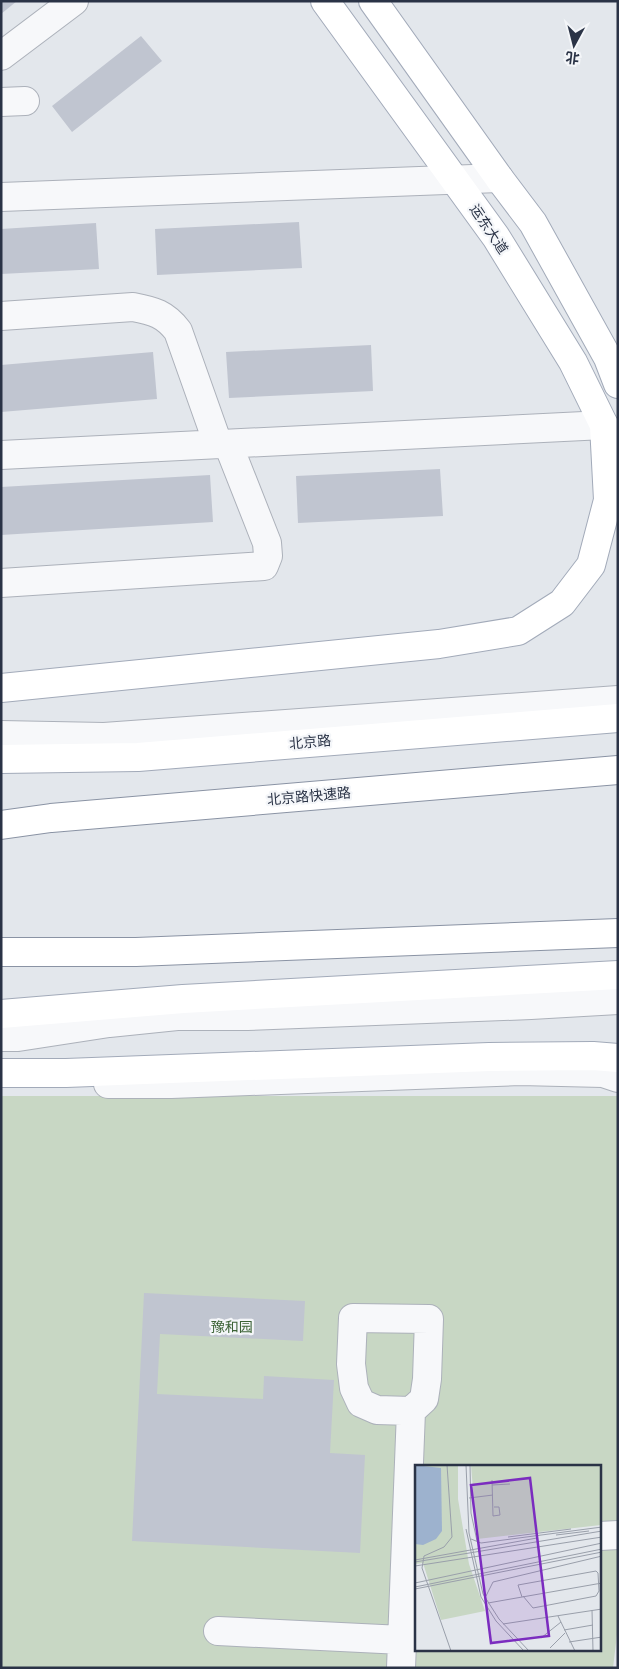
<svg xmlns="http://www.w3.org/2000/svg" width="619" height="1669" font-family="'Roboto Condensed','Noto Sans SC',sans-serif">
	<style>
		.green { fill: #c8d7c4; fill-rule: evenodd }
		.building { fill: #c0c5d0 }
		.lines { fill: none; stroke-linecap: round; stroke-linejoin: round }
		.minor-casing { stroke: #acb1ba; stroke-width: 30 }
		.major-casing { stroke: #a2aab9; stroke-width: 30 }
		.highway-casing { stroke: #8a93a4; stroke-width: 30 }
		.minor { stroke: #f7f8fa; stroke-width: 28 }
		.major { stroke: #fff; stroke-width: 28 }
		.highway { stroke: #fff; stroke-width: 28 }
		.labels { text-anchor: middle; stroke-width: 4.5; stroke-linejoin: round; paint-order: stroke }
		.street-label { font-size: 14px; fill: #2a3346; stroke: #f4f6f9 }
		.park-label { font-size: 14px; fill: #3c6336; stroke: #f4f6f9 }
		.inset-road { fill: none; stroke: #999faa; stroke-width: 1 }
		.view { fill: #7b2cbf; fill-opacity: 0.15; stroke: #7b2cbf; stroke-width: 2.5 }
		.inset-edge { fill: none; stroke: #2a3346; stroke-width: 2.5 }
	</style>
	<rect width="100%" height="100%" fill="#e3e7ec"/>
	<path class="green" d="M1,1096H618V1626L613,1668H1ZM416,1466H600V1650H416Z"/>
	<path class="building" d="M1,1H17L1,14Z
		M141,36L162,61L72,132L52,106Z
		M299,222L302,268L157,275L155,229Z
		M96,223L99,269L1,274V229Z
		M371,345L373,391L229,398L226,352Z
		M153,352L157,399L1,412V365Z
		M440,469L443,516L298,523L296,476Z
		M210,475L213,522L1,535V487Z
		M144,1293L305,1301L303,1341L160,1334L157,1394L263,1399L264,1376L334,1380L330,1453L365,1455L360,1553L132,1541Z"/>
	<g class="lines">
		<g class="minor-casing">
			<path id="minor" d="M1,56L74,1
				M1,102L25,101
				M1,197L499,178
				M1,316L133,307C154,311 165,314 178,331L218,444
				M1,455L604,425
				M1,583L264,566L268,556L267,543L228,444
				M1,735L104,737L618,700
				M1,1037H18L109,1023L177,1016H247L531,1005L618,1000
				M108,1084H171L520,1071L603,1073L618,1078
				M600,1536L618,1535
				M218,1631L402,1640
				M401,1668L411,1411L424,1399L427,1379L429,1319L353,1318L351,1364L354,1388L361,1403L377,1410L411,1411"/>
		</g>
		<g class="major-casing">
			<path id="major" d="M325,1L496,237L573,362L604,425L609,442
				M373,1L499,178L533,223L608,358L618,384
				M1,688L439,644L518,631L562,603L591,565L608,500L604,425
				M1,759L138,757L618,718
				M1,1014L183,999L618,975
				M1,1073H66L489,1057L593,1056L618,1058"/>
		</g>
		<g class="highway-casing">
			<path id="highway" d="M1,825L51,818L618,770
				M1,952H136L618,933"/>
		</g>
		<use href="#minor" class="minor"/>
		<use href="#major" class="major"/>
		<use href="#highway" class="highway"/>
	</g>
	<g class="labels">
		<g class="street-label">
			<text transform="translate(489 229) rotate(56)" y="5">运东大道</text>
			<text transform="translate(310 742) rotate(-5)" y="5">北京路</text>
			<text transform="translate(309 796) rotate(-5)" y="5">北京路快速路</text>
		</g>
		<g class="park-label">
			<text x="232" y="1332">豫和园</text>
		</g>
	</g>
	<g transform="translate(415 1465)">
		<rect width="186" height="186" fill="#e3e7ec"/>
		<path d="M0,0H43V34L54,99L70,146L26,155L8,98L0,99ZM56,0H186V60L62,74Z" fill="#c8d7c4"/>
		<path d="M0,0L26,3L27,66L21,74L8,80L0,79Z" fill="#9db2ce"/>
		<path class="inset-road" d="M32,0L37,72L29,82L9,91L7,103L36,186M51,0L54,68L68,129L84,154L114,186M55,0L56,48L62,76M77,15L78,51L85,50L84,42H79M77,20L95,19M54,33L78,30M51,64L66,132L81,156L109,186M141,70L174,66M93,72L156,64M56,74L66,78L187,62M0,95L122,73M0,97L187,66M0,101L187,72M0,118L187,78M0,122L187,84M0,124L187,87M71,131L78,117L187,91M107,132L103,120L181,106L183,108L184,126L181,131L118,143L108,131M73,138L187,118M177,145L178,186M143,151L160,186M88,159L187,144M149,165L178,160M126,173L146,157M154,177L187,172M135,183L150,168"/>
		<path class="view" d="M115,13L134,171L76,178L56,20Z"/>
		<rect width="186" height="186" class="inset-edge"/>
	</g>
	<rect width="619" height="1669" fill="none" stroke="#2a3346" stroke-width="5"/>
	<g transform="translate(574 45) rotate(187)" stroke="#f4f6f9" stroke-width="4" paint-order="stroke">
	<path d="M0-4L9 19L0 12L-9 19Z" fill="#2a3346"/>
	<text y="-8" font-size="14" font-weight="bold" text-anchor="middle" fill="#2a3346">北</text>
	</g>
</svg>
